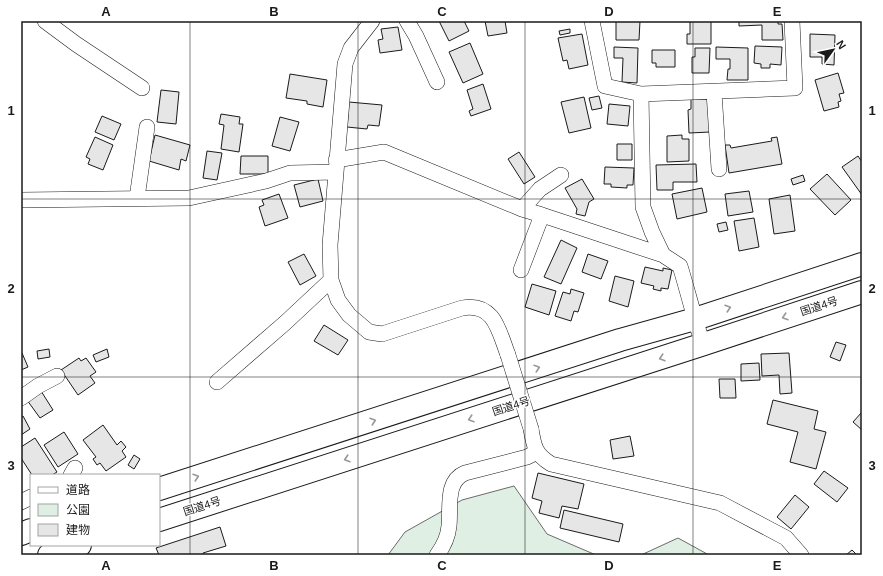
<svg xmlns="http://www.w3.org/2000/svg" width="883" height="576" font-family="Helvetica,'Noto Sans JP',sans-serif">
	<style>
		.green { fill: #e0efe3; stroke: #6a6a6a }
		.building { fill: #e6e6e6; stroke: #1a1a1a }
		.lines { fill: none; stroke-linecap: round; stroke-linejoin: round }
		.street-casing { stroke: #1a1a1a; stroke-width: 16 }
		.highway-casing { stroke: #1a1a1a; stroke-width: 24 }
		.street { stroke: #fff; stroke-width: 15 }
		.highway { stroke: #fff; stroke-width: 22 }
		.street-bridge-casing { stroke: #1a1a1a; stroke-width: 16; stroke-linecap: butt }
		.street-bridge { stroke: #fff; stroke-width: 15 }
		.oneway { stroke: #989898 }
		.grid { fill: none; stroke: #1a1a1a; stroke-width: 1; stroke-opacity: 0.55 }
		.labels { text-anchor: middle; stroke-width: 3; stroke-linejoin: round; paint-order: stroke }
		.street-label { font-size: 11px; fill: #1a1a1a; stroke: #fff }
		.neatline { fill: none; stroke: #1a1a1a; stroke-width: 1.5 }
		.grid-label { font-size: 13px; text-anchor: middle; font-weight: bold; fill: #1a1a1a }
	</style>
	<rect width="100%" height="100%" fill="#fff"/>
	<path class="green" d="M514,486L547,534L596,555H388L405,532L462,500Z
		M678,538L709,555H641Z"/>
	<path class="building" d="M439,21H464L469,31L449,41Z
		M485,21H505L507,33L488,36Z
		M616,21H640L639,40H616Z
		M690,21H711V44H687V34H690Z
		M739,21H778V24H782L783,40H762V25L739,26Z
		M398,27L402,50L380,53L378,40L383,39L381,29Z
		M570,29V33L560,35L559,31Z
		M582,34L588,65L569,69L567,60L563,61L558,38Z
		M810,34L835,35L834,65L822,64V57H810Z
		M470,43L483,74L463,83L449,52Z
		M755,46L782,47L781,65L770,64V68H761V64L754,63Z
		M614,47L638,48L637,83L622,82L623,58H614Z
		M716,47L748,48V80H727L728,69H730V59H716Z
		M695,48H710L709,73H692V57H695Z
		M652,50H675V67H656V63H652Z
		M838,73L844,93L839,94L841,101L838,102L839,107L824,111L815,80Z
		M290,74L327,80L323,107L307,104V101L286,98Z
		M483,84L491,109L471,116L469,111L473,109L467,90Z
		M161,90L179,92L176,124L157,122Z
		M599,96L602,108L592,110L589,98Z
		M584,97L591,128L569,133L561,102Z
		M691,99H708L710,132L689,133L688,110L691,109Z
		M349,102L382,105L379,126L368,125L367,129L347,127Z
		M609,104L630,106L628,126L607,124Z
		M221,114L240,117L239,124H243L239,152L221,149L224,125L219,124Z
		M102,116L121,124L114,140L95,132Z
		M280,117L299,122L290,151L272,146Z
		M155,135L190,145L186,161L181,159L179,170L149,161Z
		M682,135V139H689V161L667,162V136Z
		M95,137L113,145L103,170L88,164L90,159L86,157Z
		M777,137L782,164L729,173L725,145H730L731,148L772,141L771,138Z
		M617,144H632V160H617Z
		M207,151L222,153L217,180L203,178Z
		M519,152L535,177L524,184L508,159Z
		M241,156H268V174H240Z
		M858,156L862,162V195L842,167Z
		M696,164L697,182H673V190H657L656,165Z
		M605,167L634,168L633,185H627V188L611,187V184H604Z
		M827,174L851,200L835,215L810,189Z
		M803,175L805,181L793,185L791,179Z
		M318,179L323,201L300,207L294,185Z
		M582,179L594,199L589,202L585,216L576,214L577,209L565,188Z
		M702,188L707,212L677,219L672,194Z
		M749,191L753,212L728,216L725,194Z
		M279,194L288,218L265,226L259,207L264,205L262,200Z
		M790,195L795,231L774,234L769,199Z
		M754,218L759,247L739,251L734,221Z
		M726,222L728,230L719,232L717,224Z
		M561,240L577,248L561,284L544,277Z
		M304,254L316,276L300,285L288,262Z
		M588,254L608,261L601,279L582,272Z
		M645,267L663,271V268L672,270L668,289L661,288V291L653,289L654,286L641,283Z
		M615,276L634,281L628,307L609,301Z
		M532,284L556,291L549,315L525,307Z
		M571,289L584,293L578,312L574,311L571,321L555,316L563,292L570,294Z
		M324,325L348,340L338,355L314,341Z
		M836,342L846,345L840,361L830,357Z
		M49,349L50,357L38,359L37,351Z
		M107,349L109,357L96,362L93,355Z
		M21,353H22L28,367L21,370Z
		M789,353L792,393L780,394L779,375L762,376L761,354Z
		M79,358L81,361L86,358L96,372L90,376L95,383L78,395L61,370Z
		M759,363L760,380L741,381V364Z
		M719,379H735L736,398H720Z
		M41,391L53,410L40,418L27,400Z
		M773,400L818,411L814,429L826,432L816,469L790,462L798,432L767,424Z
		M862,412V430L853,422Z
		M23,416L30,429L21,435V417Z
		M103,425L117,445L121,441L126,447L122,451L126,457L106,471L100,463L97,465L93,459L96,457L83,440Z
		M64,432L78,454L58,467L44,445Z
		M630,436L634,456L613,459L610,440Z
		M35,438L57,472L52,475H32L21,458V447Z
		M134,455L140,459L134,469L128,465Z
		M824,471L848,488L837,502L814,484Z
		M538,473L584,484L578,509L562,506L559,518L539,513L542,501L532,498Z
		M795,495L809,507L791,529L777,517Z
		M564,510L623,524L619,542L560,528Z
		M220,527L226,546L203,553V555H159L156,548Z
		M852,550L857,555H846Z"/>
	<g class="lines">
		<g class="street-casing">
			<path id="street" d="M45,21L76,44L142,88
				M372,21L351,48L345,64L330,245L331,280L338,300L349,315L369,332L382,334L462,308C495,302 499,332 508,355
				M407,21L416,36L437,82
				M592,21L605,86L641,94L795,88L792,21
				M714,92L719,169
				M641,94L643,207L652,232L663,255
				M336,160L384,152L522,209L542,215L663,255L680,266C688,292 694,318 703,344
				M137,198L147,127
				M21,200L189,198L266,181L290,173L336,172
				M522,209L540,189L561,175
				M521,270L542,215
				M217,382L285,323L331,280
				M21,398L38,386L57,376
				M531,429C534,447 535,454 551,464L720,503L786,538L801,555
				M71,475L75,468
				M21,502L31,497
				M437,555C443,547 448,537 449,526C451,508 445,481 465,473L527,457L537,452"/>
		</g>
		<g class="highway-casing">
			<path id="highway" d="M159,489L620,340L695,319L862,264
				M159,520L701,345L862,292
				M21,534L31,530
				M49,555L80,545"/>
		</g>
		<use href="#street" class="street"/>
		<use href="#highway" class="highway"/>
		<g class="street-bridge-casing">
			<path id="street-bridge" d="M508,355L531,429"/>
		</g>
		<use href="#street-bridge" class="street-bridge"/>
	</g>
	<defs><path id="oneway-chevron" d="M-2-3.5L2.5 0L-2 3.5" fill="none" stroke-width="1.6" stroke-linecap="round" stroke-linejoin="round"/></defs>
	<g class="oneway">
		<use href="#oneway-chevron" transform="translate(728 308) rotate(-18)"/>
		<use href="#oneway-chevron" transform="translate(785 317) rotate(162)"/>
		<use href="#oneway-chevron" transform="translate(662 358) rotate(162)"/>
		<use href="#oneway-chevron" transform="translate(537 368) rotate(-18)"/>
		<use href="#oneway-chevron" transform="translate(471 419) rotate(162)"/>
		<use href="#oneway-chevron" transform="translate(373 421) rotate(-18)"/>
		<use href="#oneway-chevron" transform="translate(347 459) rotate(162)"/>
		<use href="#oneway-chevron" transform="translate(196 477) rotate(-18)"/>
	</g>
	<path class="grid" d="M190,21V555M358,21V555M525,21V555M693,21V555M21,199H862M21,377H862"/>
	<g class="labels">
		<g class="street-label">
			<text transform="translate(819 306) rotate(-18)" y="4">国道4号</text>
			<text transform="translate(511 406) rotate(-18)" y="4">国道4号</text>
			<text transform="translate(202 506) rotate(-18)" y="4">国道4号</text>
		</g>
	</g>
	<rect width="883" height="576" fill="none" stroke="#ffffff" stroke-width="44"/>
	<rect x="30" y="474" width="130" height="72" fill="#ffffff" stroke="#a3a3a3"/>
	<rect x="38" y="487" width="20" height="6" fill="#ffffff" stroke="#a3a3a3"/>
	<text x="66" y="494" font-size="12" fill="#1a1a1a">道路</text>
	<rect x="38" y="504" width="20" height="12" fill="#e0efe3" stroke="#a3a3a3"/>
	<text x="66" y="514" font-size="12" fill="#1a1a1a">公園</text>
	<rect x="38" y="524" width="20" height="12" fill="#e6e6e6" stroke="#a3a3a3"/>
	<text x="66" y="534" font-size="12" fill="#1a1a1a">建物</text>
	<g transform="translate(833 50) rotate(57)" stroke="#ffffff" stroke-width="3" paint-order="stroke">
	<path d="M0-3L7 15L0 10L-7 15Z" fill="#1a1a1a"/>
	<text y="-6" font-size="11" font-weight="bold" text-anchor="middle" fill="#1a1a1a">N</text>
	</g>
	<rect x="22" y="22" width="839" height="532" class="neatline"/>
	<g class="grid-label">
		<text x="106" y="16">A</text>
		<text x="274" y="16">B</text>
		<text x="442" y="16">C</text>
		<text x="609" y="16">D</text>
		<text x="777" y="16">E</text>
		<text x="11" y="115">1</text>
		<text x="872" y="115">1</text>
		<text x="11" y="293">2</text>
		<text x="872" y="293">2</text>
		<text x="11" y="470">3</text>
		<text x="872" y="470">3</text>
		<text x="106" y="570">A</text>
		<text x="274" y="570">B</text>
		<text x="442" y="570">C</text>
		<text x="609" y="570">D</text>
		<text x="777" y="570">E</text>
	</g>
</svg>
